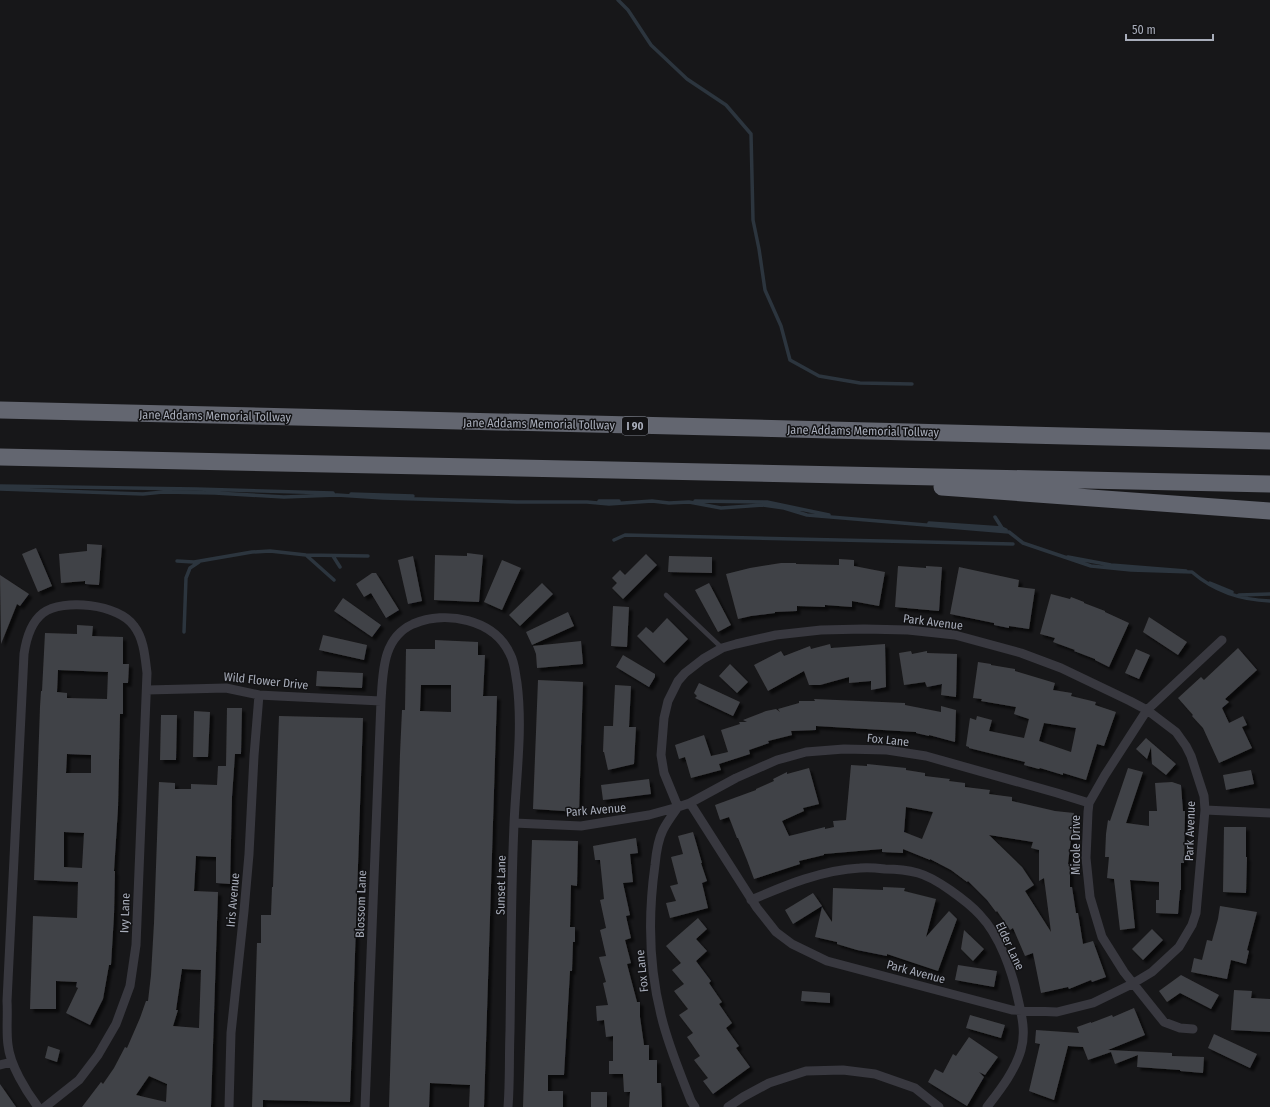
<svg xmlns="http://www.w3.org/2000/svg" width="1270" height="1107" font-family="'Fira Sans Condensed',sans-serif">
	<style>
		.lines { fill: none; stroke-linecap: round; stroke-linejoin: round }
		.stream { stroke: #2c353e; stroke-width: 3.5 }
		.building { fill: #414246; fill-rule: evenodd; filter: url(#shadow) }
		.service { stroke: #38383f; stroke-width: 4.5 }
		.minor { stroke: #38383f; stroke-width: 9 }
		.motorway { stroke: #636670; stroke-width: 17 }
		.labels { text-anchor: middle; stroke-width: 3; stroke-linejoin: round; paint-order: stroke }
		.shield { fill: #121214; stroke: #7b7e88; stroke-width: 1 }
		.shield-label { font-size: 11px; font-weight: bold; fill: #a8adba }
		.street-label { font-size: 12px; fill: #a8adba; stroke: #121214 }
	</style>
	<defs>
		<filter id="shadow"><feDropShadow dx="3.5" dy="3.5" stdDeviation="1" flood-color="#0009"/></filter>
	</defs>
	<rect width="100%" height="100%" fill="#171719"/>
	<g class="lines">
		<path class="stream" d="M618,0L628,10L651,45L687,79L726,105L751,134L753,220L759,249L765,290L781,326L790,360L819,376L860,383L912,384
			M0,486L196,489L333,493
			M0,489L143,494L163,492L215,493L284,497L337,495L383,498L517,502H587L609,504L652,501L669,503L689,502L721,508L763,505L784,508L807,515L1009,532L1023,543L1091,566L1131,570L1192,572C1214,591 1241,600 1270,601
			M351,494L413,496
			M599,501H619
			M695,501L767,502L829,515
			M995,517L1002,528
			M929,523L1002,528L1006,530
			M614,540L625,535L1013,544
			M306,555L334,580
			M333,556L340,567
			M1068,557L1111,565L1186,571
			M177,561L194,562L252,552L270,551L306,555L368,556
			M1210,583L1232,592
			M1239,595L1270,594
			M184,632L186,578L190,568L199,562"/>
	</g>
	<path class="building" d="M87,544L102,545L99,585L85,584V581L61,583L59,554L87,551Z
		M36,548L52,586L38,592L22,554Z
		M467,553L483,555L479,602L434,600L435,555L467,556Z
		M646,554L657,565L623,599L612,588L617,583L612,578L620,570L625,575Z
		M413,556L422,601L408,604L398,560Z
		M669,556L712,557V573L668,572Z
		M839,559L854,560V566L885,572L879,606L852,601V607L825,605V607L797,606V611L775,612V613L751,616L738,619L726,574L750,568L781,563H796V564L839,565Z
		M502,560L521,568L502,610L484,602Z
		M898,566L926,568V566L942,567L939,611L895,607Z
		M959,567L1019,580L1018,587L1035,589L1029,629L1009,626V628L994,625V623L950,614Z
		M372,573H376L399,610L386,618L371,593L364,597L356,584Z
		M0,575L29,594L20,606L17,604L1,644Z
		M542,583L553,594L520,626L509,615Z
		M709,583L731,625L718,632L695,590Z
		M1051,594L1070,599L1071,597L1084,602V603L1105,611V612L1129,623L1109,667L1095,660V659L1074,651L1075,650L1053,642L1055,638L1040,634Z
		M343,598L381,625L372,637L334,611Z
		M613,606L629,607L627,647L611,646Z
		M568,612L574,626L532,645L526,632Z
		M1149,617L1187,642L1178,655L1143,632Z
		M667,618L688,639L664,663L637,636L646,627L653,633Z
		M77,625L93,626L92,636L123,637V664H129L128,683H123V714H120L118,808L114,871H115L114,915L111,965H109L103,999L90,1025L66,1013L78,988L76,987L77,982L56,981V1009H30L33,916L77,918L78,882L34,880L40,707L41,691H42L45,633L77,634ZM58,670L108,672L107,699L67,698V693L57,692ZM67,754L91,755V773H66ZM64,832L84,833L82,868L64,867Z
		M323,635L367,645L364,660L319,650Z
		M435,640L478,642V655H485L483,696H497L484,1107H469L470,1085L430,1083L429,1107H389L400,754L402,710H405L406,649H435ZM421,685H451V712L420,711Z
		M581,641L583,664L537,668L536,654L533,646Z
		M830,644L831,648L885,644L886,687L871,690V681L849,683V677L820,685H809L804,671L768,691L754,665L781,651L784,656L810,646L811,649Z
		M1238,648L1257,670L1225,699L1229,702L1222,708L1229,723L1243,716L1247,725L1242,727L1252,748L1219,763L1203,728L1192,716L1193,715L1178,698L1201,677L1204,680Z
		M1136,649L1150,655L1139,679L1125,673Z
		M911,651L912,654L927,651V653L957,654L956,697L941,695L942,684L927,687L925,682L904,685L899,653Z
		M623,655L655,674V677L649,687L616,667Z
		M978,662L991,664V665L1015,669V671L1055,683L1053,690L1072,693L1071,696L1096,702L1095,705L1116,712L1104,746L1097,744L1086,780L1063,773V775L1040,768L1039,769L1024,765L1025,762L969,748V747L966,746L970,718L976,720L977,716L992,720L989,731L1024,738L1029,719L1014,714L1016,707L981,701L982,699L973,698ZM1044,723L1076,728L1071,752L1039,741Z
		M730,664L748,682L737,693L719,676Z
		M317,671L363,673L362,688L316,686Z
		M538,680L583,682L579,812L533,809Z
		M699,683L740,702L733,716L695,698L697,696L694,693Z
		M615,685L631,686L629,727H636L634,764L608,770L604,752H603L604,726H613Z
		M814,699L905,703V705L941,712V706L956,710L955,742L929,735V736L916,733V732L816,726V730L791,731L792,735L768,741L769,743L749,750L750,754L719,764L721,770L691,778L685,757L679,759L675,745L704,735L711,756L728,752L721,730L740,724L739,722H747L743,720L766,711L776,709L780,712L778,709L799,703V701H815Z
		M227,708H242L241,754H235L232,797L230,884L216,883V857L196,856L194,891L218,892L211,1107H82L101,1082L103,1084L114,1068L125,1047L127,1048L140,1018L146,1001H148L151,975L154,923L159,782L175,783V789H191V784L217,785L218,766H226ZM182,969L201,970L199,1028L173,1026L178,1010H176ZM149,1076L167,1084L166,1102L136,1095Z
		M194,711L210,712L208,757H193Z
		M161,715H177L176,760H160Z
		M279,716L363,718L350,1102L263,1100V1107H252L257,943H261V915H271L272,887H273Z
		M1146,738L1176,764L1166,775L1152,764L1151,747L1147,759L1136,749Z
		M867,764L906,768V770L925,773V776L950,779L949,781L965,783V787L990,790L989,794L1012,797V801L1055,811L1074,813L1068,864H1070V887H1072L1076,913H1078L1083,944L1093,941L1106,977L1092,982L1091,980L1069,989L1068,987L1041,993L1033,953L1025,956L1013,928L1010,930L997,911L996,912L987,900L968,881L967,882L951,870L930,859V860L903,849V853L882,852V849L824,854V855L799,861L800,864L754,879L747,860L738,838H737L729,817L720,820L715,805L756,790V789L774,781L773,779L787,772V774L809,768L819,804L803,808L804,811L782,821L789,836L825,827V829L834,827L833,821L846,820L851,765L867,766ZM906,807L933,812L922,839L904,832ZM989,835L1033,842L1031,848L1039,850V881L1044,878L1051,932L1025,891L1034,885L1022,867Z
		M1128,768L1143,772L1126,823L1149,826V811H1157L1155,783L1172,782L1181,785L1183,811H1185L1184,863H1181V890H1180L1178,914L1156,913V900H1159V882L1130,880L1135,928L1120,930L1114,879L1107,878L1109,857H1105L1106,834L1108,820L1110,821Z
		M1251,770L1254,784L1226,790L1223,775Z
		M649,779L651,794L603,800L601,785Z
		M1224,827H1246V857H1247L1246,893L1223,892Z
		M693,832L702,863H701L707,881L702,883L708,908L670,918L666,903L676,901L670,886L678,884L671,857L683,854L678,836Z
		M636,838L638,853L630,854L633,882L623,883L630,915L626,916L631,938L625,940L631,963L627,964L637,1002H640V1017L644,1045H649V1060H657V1083H661L662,1107H629L630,1092H624L623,1074H609V1061H613V1036L606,1037L604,1020L597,1021L596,1006L608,1005L603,983L606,982L599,957L606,956L600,930L606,928L600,900L604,899L600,860H595L593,846Z
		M532,840L578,841L577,886L571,885L570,927H575V942H573L572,971H570L564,1075H548V1091H563V1107H523Z
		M883,887L905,888L904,891L936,899L926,937L949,911L957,919L938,971L887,954V956L857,950L837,944V942L815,937L822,907L832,922L833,888L883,890Z
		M813,893L822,906L793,924L785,910Z
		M1220,906L1257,912L1247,950L1249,951L1246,964L1231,960L1227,979L1191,972L1194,958L1202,960L1207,940L1212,941L1218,919Z
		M698,918L707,929L696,939L707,951L696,961L711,981L709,983L722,1002L719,1004L732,1023L726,1028L739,1046L736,1048L750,1067L713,1094L703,1081L708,1078L694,1060L700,1056L687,1037L693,1033L679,1015L688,1009L674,991L684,984L672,970L681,963L666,946Z
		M1152,929L1163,940L1143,960L1132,949Z
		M964,930L984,949L973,961L961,949Z
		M958,965L997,971L994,987L955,980Z
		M1181,975L1219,995L1211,1009L1180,993L1167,1002L1159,991Z
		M1234,990L1252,991L1251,998L1270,999V1032L1231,1030Z
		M802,991L830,993V1003L801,1001Z
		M1134,1008L1145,1035L1108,1050L1172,1053V1056L1204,1057L1203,1073L1180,1071V1070L1137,1067L1138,1055L1115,1064L1111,1052L1088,1060L1083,1047L1068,1046L1054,1100L1029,1091L1040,1044L1035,1043L1036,1030L1079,1033L1077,1027L1091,1022V1023L1112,1015L1113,1017Z
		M970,1015L1005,1025L1001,1038L966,1028Z
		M1214,1034L1257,1054L1250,1068L1208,1048Z
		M969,1037L998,1057L985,1075L979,1072L984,1077L967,1106L928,1082L935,1069L943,1073L953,1054L956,1056Z
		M48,1046L60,1050L57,1062L45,1058Z
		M0,1084L16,1107H0Z
		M591,1092H607V1107H591Z"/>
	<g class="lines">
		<path class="service" d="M666,595L722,648"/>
		<path class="minor" d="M147,690L226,688L259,695L278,696L381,701
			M690,803L757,908L776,932L792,944L827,961L1012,1010L1057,1012L1093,1003L1132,984L1152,972L1179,947L1192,925L1196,913L1205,810L1204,796L1191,756L1186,746L1176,732L1147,710L1130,701L1061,668L1021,653L955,635L908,630L864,629L821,630L776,635L736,644L722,648L703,659L685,673L678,681L668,701L664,718L661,755L664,773L678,807C673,814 667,822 663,830C658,840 656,854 655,865C648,915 649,967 661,1015C668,1045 680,1073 691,1101L695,1107
			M1205,810L1270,813
			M514,823L581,826L649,815L678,807L690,803L736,778L777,760L806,752L844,749L887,750L926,756L1057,793L1089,803
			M751,900C786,885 822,870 860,868C868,867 877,868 885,869C895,869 907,870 918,873C929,876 940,883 950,890C960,897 971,905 980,915C1000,936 1012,971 1018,999C1022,1016 1026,1033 1021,1050C1015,1071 1000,1090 987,1107
			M1193,1029L1180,1028L1164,1022L1124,972L1102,937L1090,897L1086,858L1088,812L1089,803L1105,775L1147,710L1222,640
			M0,1065L12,1062
			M38,1107C26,1091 10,1065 8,1045C6,1031 8,1015 7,1001L24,654C26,640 30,623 43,613C63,598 119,604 134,626C144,639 145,657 147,673L136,945L130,986L116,1024L98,1055L79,1080L45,1107
			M229,1107L231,1033L244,911L249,854L254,756L259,695
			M365,1107L381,701C383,673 382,638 413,624C446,610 494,619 510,654C515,663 515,673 517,683C523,729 516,777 514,824C511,893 511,962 510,1031C509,1056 510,1082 508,1107
			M728,1107L743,1097L769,1083L806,1071L843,1070L875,1074L915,1088L939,1107"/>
		<path class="motorway" d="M0,410C423,421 847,429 1270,441
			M0,457L1270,484
			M942,487L1270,511"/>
	</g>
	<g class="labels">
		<rect class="shield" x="622" y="417" width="26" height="18" rx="3"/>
		<g class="shield-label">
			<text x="635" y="430">I 90</text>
		</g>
		<g class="street-label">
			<text transform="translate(215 416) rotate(1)" y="4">Jane Addams Memorial Tollway</text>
			<text transform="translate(539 424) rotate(1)" y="4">Jane Addams Memorial Tollway</text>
			<text transform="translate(863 431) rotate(1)" y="4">Jane Addams Memorial Tollway</text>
			<text transform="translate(933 622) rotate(7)" y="4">Park Avenue</text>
			<text transform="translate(266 681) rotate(6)" y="4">Wild Flower Drive</text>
			<text transform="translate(888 740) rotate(6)" y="4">Fox Lane</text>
			<text transform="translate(596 810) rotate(-5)" y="4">Park Avenue</text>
			<text transform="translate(1190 831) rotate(-88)" y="4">Park Avenue</text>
			<text transform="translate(1076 845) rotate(-90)" y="4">Micole Drive</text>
			<text transform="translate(501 885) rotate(-89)" y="4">Sunset Lane</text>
			<text transform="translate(233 900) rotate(-85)" y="4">Iris Avenue</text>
			<text transform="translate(361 904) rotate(-88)" y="4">Blossom Lane</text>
			<text transform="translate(125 913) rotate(-88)" y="4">Ivy Lane</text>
			<text transform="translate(1010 946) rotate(65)" y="4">Elder Lane</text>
			<text transform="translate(642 971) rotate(-96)" y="4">Fox Lane</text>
			<text transform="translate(916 972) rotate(15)" y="4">Park Avenue</text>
		</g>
	</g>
	<path d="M1126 34v6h87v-6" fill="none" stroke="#a8adba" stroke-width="2"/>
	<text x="1132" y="34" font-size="12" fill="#a8adba" stroke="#121214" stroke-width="3" paint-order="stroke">50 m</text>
</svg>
